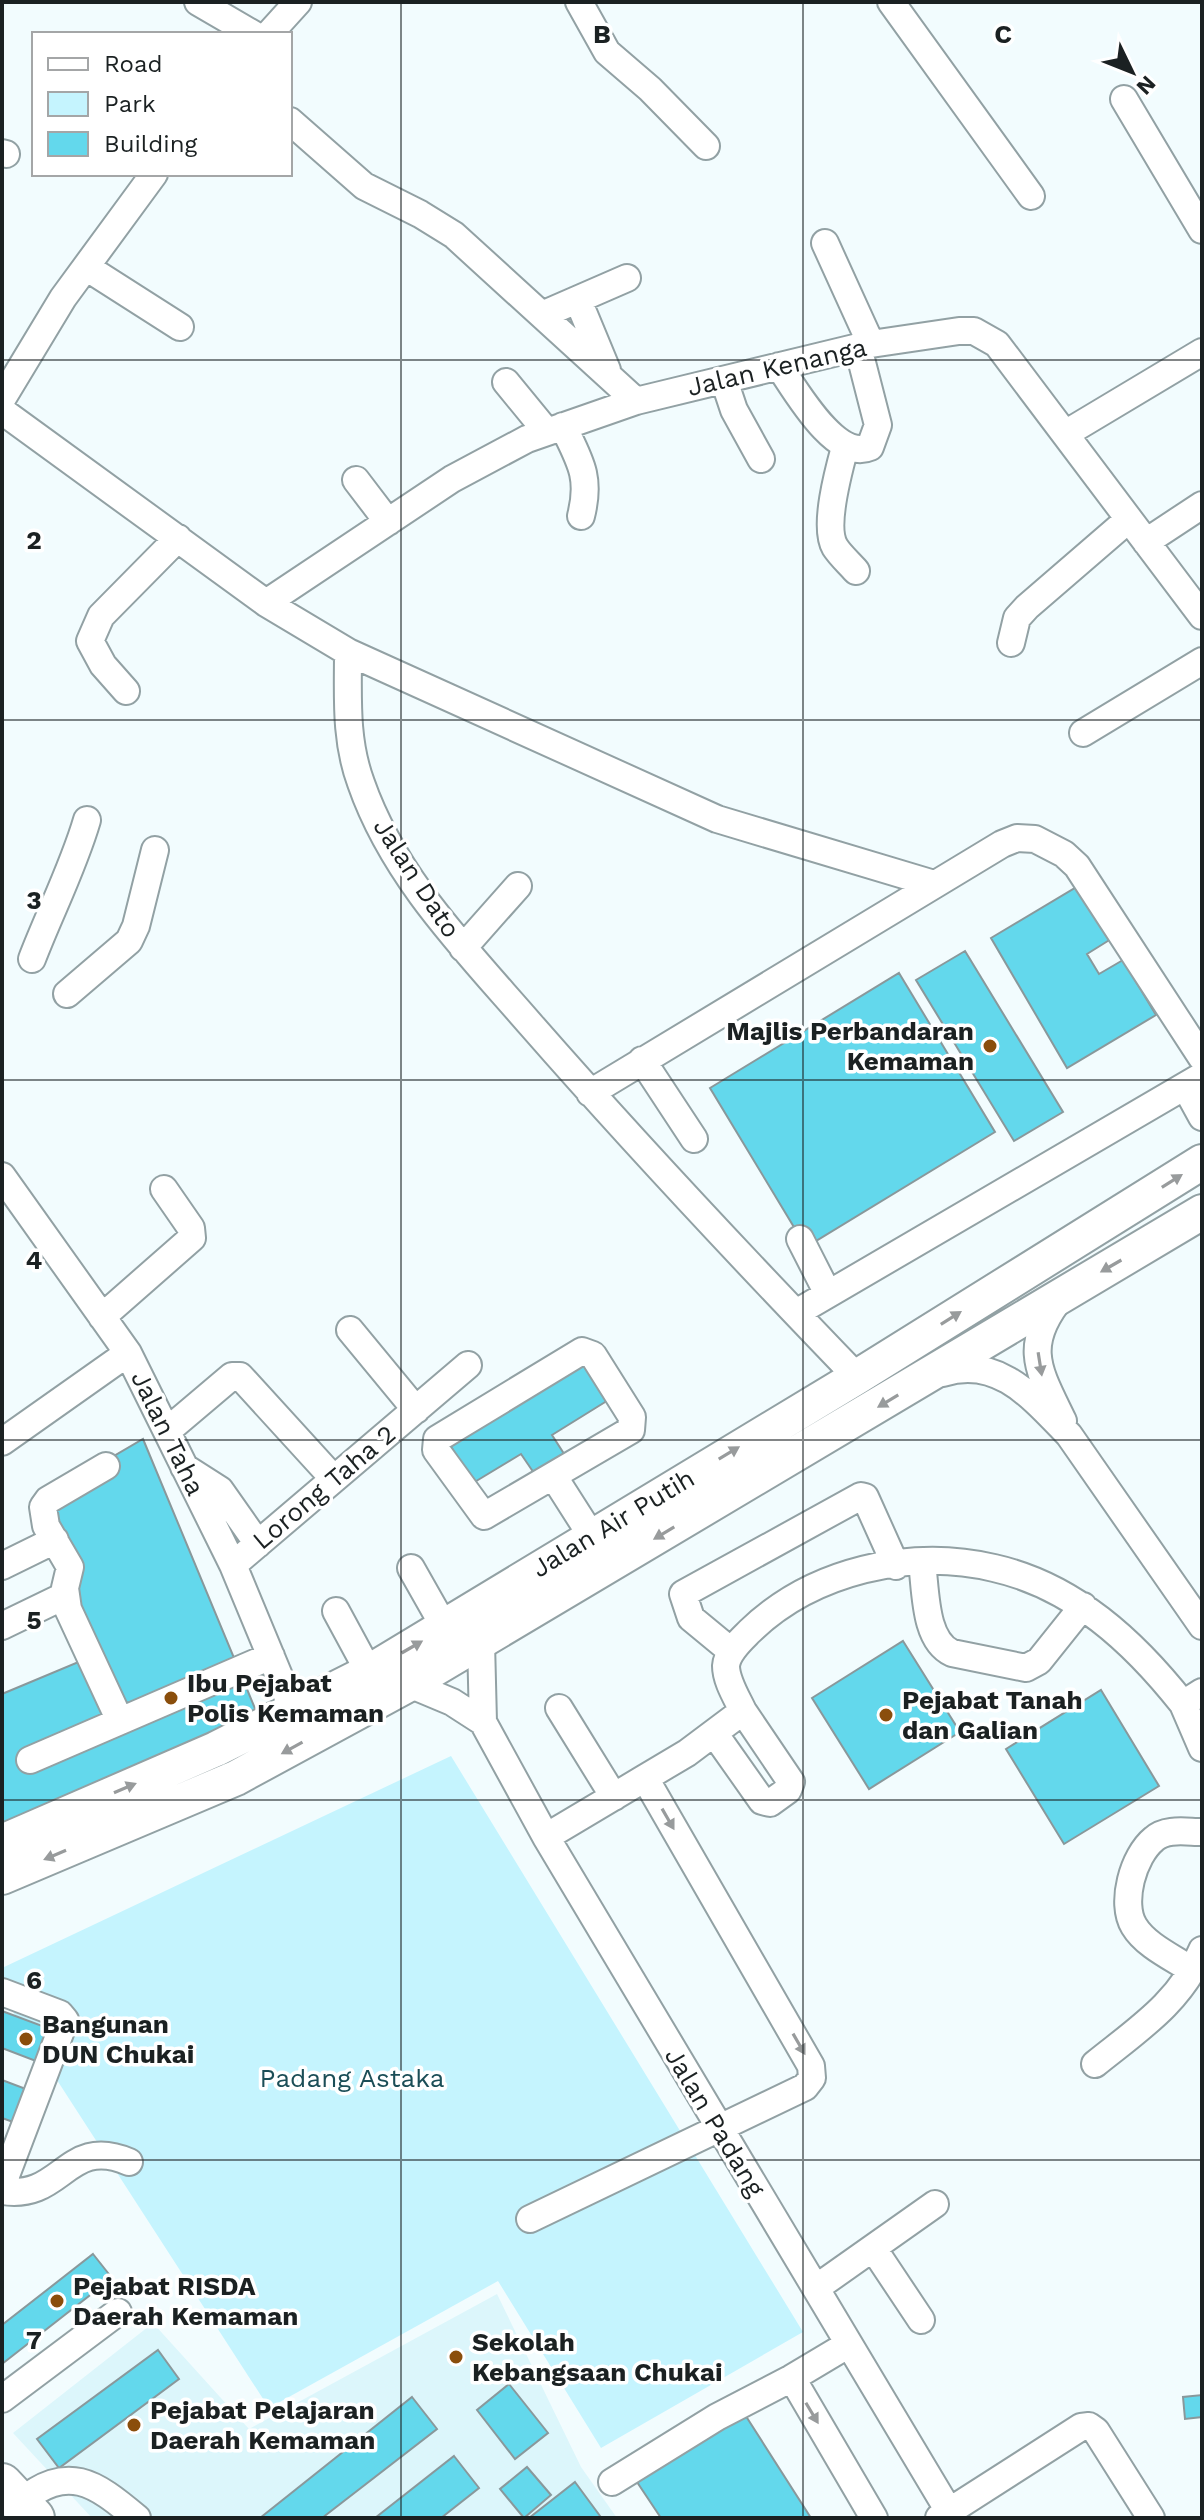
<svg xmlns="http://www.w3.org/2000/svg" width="1204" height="2520" font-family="'Work Sans',sans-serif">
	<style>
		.built { fill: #dcf6fb }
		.green { fill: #c5f4fe }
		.building { fill: #63d8ec; stroke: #89989b; stroke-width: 2 }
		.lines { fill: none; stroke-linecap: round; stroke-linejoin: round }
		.minor-casing { stroke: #92a1a4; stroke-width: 30 }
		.major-casing { stroke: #92a1a4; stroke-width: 38 }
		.highway-casing { stroke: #92a1a4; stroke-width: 44 }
		.minor { stroke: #fff; stroke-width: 26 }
		.major { stroke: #fff; stroke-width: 34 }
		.highway { stroke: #fff; stroke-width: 40 }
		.oneway { fill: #989b9c }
		.grid { fill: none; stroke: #1b2122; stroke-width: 2; stroke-opacity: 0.55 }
		.poi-dot { fill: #8a4e0c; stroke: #fff; stroke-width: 3 }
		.labels { text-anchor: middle; stroke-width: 7; stroke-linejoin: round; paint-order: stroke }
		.street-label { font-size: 26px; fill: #1b2122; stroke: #fff }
		.poi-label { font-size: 26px; font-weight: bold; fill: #1b2122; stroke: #fff; text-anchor: start }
		.park-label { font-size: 26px; fill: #1b4e57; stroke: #fff }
		.grid-label { font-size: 26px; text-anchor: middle; font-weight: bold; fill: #1b2122; stroke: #fff; stroke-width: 7; stroke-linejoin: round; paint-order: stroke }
	</style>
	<rect width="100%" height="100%" fill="#f2fcfe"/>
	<path class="built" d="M497,2294L581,2467L617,2518H92L13,2433L153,2323L249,2429Z"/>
	<path class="green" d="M451,1756L803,2332L601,2448L498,2281L269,2408L2,1995V1968Z"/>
	<path class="building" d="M1080,885L1111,939L1087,954L1099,974L1123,960L1156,1015L1067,1068L991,938Z
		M965,951L1063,1112L1014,1141L916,980Z
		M899,973L995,1132L806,1247L710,1088Z
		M587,1361L610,1399L552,1435L568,1460L538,1479L521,1454L473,1483L450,1445Z
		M143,1439L259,1718L2,1830V1694L93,1656L32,1504Z
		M903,1641L960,1732L869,1789L812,1698Z
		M1101,1690L1159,1786L1064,1844L1006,1749Z
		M2,2011L53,2030L41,2063L2,2048Z
		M2,2080L26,2089L13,2122L2,2118Z
		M93,2254L112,2278L2,2364V2325Z
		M158,2350L179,2379L59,2468L37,2439Z
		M509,2384L548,2433L515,2459L477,2410Z
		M1202,2395V2417L1185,2419L1183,2397Z
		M412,2397L437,2429L322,2518H260Z
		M742,2410L811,2518H661L637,2482Z
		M454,2456L479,2488L441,2518H375Z
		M527,2467L551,2495L524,2518L500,2489Z
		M575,2482L600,2516L597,2518H529Z"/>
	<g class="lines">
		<g class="minor-casing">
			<path id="minor" d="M198,2L253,34
				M579,2L607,52L650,89L706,146
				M891,2L1031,196
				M269,34L298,2
				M1124,99L1202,230
				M290,121L364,186L420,214L454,235L636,401
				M2,153L6,154
				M825,243L871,344
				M86,267L180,327
				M578,300L607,370
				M542,315L627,278
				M779,366C796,391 836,462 870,447L878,425L858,347
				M724,380L734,410L761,459
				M506,382L547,432
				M2,399L63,298L154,174
				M2,411L266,603L348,652C348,697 345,740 361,783C394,878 467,951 531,1025C636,1145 746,1262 857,1377
				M563,426C580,461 591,477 581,516
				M1065,434L1202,352
				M845,447C839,469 823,527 835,547C840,555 849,563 856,571
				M356,480L388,522
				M1146,542L1202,505
				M266,603L452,479L527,439L636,401L871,344L959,331H974L997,344L1202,616
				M1011,643L1017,618L1027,607L1129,519
				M348,652L717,819L934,884
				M126,691L103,665L90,641L101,616L178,538
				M1083,733L1202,661
				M463,948L518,886
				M32,959C50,912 73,868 87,820
				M67,994L129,941L136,926L155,850
				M642,1060L694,1139
				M1185,1086L1202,1117
				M590,1093L1002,844L1017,838L1035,839L1064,854L1077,866L1202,1058
				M2,1176L128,1353L233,1565L294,1712
				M800,1239L828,1294
				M1062,1296C1021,1346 1039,1371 1063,1421
				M796,1313L1202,1076
				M102,1317L192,1238L191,1228L164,1189
				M350,1330L416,1410
				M582,1351L593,1355L632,1417L631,1430L484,1516L436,1450L437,1439Z
				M943,1373C998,1355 1033,1398 1069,1435L1202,1626
				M167,1431L232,1376H240L334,1479
				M2,1442L128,1353
				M106,1466L48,1500L43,1507L46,1526L70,1567L65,1588L68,1609L120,1721
				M184,1467L220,1490L258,1544
				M554,1477L591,1535
				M922,1563C926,1591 924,1640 952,1653L1026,1668L1039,1661L1083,1606
				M233,1565L468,1365
				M2,1566L55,1540
				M411,1568L445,1628
				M336,1611L369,1672
				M2,1626L66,1595
				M481,1642L483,1722L546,1837L953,2518
				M731,1651L691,1618L683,1594L861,1496L865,1497L896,1566
				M409,1684L452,1702L483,1722
				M1183,1704L1202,1748
				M559,1708L614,1797
				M714,1733L762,1801L770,1803L788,1790L791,1782L743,1711
				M30,1760L271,1656
				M645,1778L687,1753L743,1711C737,1698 726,1681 726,1666C727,1652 741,1640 750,1631C812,1571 910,1548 994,1568C1074,1586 1134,1642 1183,1704L1202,1692
				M1193,1971C1174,1958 1146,1946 1134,1926C1120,1903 1133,1856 1154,1839C1166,1828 1186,1832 1202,1832
				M2,1992L60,2014L65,2020L2,2186
				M1095,2064C1137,2030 1181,2002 1202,1950
				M2,2191C63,2201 66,2135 129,2162
				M530,2219L805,2087L812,2078L811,2066L645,1778L546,1837
				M873,2248L921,2320
				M816,2288L935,2204
				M849,2344L792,2378L874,2518
				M2,2399L118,2312
				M612,2482L717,2417L792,2378
				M19,2503C68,2463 94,2482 137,2518
				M939,2518L1081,2427L1089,2426L1096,2431L1151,2518"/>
		</g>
		<g class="major-casing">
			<path id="major" d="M2,1842L216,1749L369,1672L857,1377L1202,1162
				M2,1877L236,1778L409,1684L1202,1212"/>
		</g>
		<g class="highway-casing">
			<path id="highway" d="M2,2484L34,2518"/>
		</g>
		<use href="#minor" class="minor"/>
		<use href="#major" class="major"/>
		<use href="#highway" class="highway"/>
	</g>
	<defs><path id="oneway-solid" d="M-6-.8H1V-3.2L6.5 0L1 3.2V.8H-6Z" transform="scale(2)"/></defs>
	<g class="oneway">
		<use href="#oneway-solid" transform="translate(1172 1181) rotate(-32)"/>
		<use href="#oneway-solid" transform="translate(1111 1266) rotate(150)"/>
		<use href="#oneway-solid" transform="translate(951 1318) rotate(-32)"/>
		<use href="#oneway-solid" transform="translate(1040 1364) rotate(81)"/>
		<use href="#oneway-solid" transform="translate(888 1401) rotate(149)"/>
		<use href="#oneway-solid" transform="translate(729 1453) rotate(-31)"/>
		<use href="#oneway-solid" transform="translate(664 1533) rotate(149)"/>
		<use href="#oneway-solid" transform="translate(412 1647) rotate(-30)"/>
		<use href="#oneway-solid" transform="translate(292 1748) rotate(151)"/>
		<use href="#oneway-solid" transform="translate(125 1788) rotate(-23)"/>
		<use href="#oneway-solid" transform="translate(668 1819) rotate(60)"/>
		<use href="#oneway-solid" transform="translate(55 1855) rotate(157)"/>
		<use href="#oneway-solid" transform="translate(799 2044) rotate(60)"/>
		<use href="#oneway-solid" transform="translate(812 2413) rotate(59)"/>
	</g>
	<path class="grid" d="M401,2V2518M803,2V2518M2,360H1202M2,720H1202M2,1080H1202M2,1440H1202M2,1800H1202M2,2160H1202"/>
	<g class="poi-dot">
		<circle cx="990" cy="1046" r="8"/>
		<circle cx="171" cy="1698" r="8"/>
		<circle cx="886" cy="1715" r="8"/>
		<circle cx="26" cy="2039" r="8"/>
		<circle cx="57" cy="2301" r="8"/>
		<circle cx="456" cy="2357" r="8"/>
		<circle cx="134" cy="2425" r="8"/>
	</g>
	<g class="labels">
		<g class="street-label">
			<text transform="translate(777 367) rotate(-13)" y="9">Jalan Kenanga</text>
			<text transform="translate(417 878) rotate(57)" y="9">Jalan Dato</text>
			<text transform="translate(168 1433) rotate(64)" y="9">Jalan Taha</text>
			<text transform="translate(324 1487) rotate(-40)" y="9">Lorong Taha 2</text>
			<text transform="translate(613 1523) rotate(-31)" y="9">Jalan Air Putih</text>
			<text transform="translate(715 2122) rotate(59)" y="9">Jalan Padang</text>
		</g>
		<g class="poi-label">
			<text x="974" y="1040" text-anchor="end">Majlis Perbandaran<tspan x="974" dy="30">Kemaman</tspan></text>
			<text x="187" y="1692">Ibu Pejabat<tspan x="187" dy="30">Polis Kemaman</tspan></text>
			<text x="902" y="1709">Pejabat Tanah<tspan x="902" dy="30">dan Galian</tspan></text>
			<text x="42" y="2033">Bangunan<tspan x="42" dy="30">DUN Chukai</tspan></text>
			<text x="73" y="2295">Pejabat RISDA<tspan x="73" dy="30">Daerah Kemaman</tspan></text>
			<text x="472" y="2351">Sekolah<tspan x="472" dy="30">Kebangsaan Chukai</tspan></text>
			<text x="150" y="2419">Pejabat Pelajaran<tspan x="150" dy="30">Daerah Kemaman</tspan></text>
		</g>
		<g class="park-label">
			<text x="352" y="2087">Padang Astaka</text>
		</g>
	</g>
	<g class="grid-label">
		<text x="602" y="43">B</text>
		<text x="1003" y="43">C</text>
		<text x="34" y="549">2</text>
		<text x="34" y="909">3</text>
		<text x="34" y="1269">4</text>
		<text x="34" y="1629">5</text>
		<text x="34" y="1989">6</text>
		<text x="34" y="2349">7</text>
	</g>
	<rect width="1204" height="2520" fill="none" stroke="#1b2122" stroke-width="8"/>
	<rect x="32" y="32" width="260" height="144" fill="#ffffff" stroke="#a4a6a7" stroke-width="2"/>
	<rect x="48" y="58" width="40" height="12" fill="#ffffff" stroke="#a4a6a7" stroke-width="2"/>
	<text x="104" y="72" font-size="24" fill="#1b2122">Road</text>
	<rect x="48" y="92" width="40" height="24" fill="#c5f4fe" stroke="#a4a6a7" stroke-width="2"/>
	<text x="104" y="112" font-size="24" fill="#1b2122">Park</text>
	<rect x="48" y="132" width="40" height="24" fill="#63d8ec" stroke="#a4a6a7" stroke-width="2"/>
	<text x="104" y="152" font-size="24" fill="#1b2122">Building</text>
	<g transform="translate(1132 72) rotate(133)" stroke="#ffffff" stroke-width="6" paint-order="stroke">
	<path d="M0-6L14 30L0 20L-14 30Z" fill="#1b2122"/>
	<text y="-12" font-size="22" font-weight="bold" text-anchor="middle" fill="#1b2122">N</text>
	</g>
</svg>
